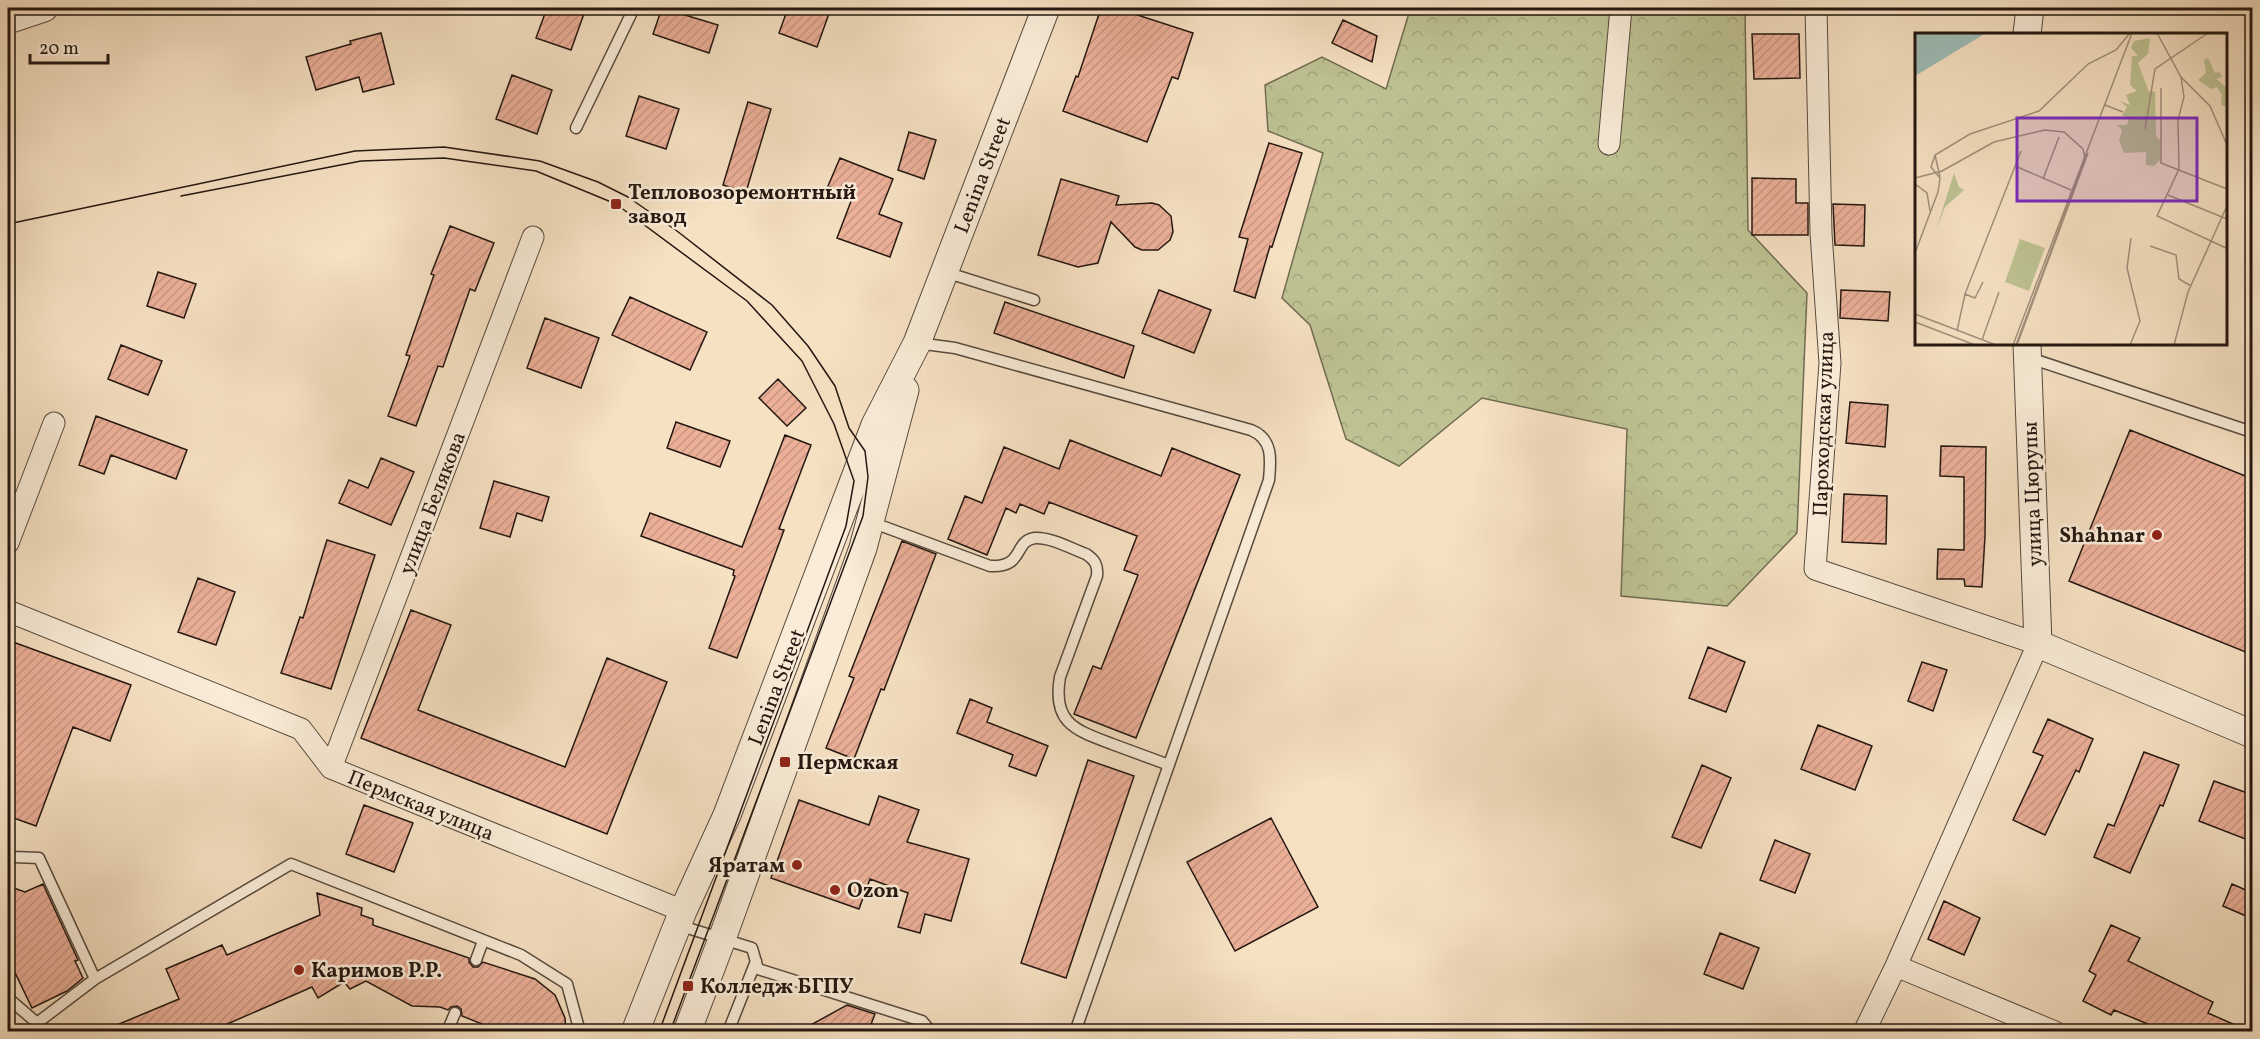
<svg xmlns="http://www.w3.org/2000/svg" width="2260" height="1039" font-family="Vollkorn,serif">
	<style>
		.forest { fill: url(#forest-crowns); stroke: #716c52; stroke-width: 1.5 }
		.building { fill: url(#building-hatch); stroke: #241711; stroke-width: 1.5 }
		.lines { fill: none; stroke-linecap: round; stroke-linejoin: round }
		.service-casing { stroke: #584a3e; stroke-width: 13 }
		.minor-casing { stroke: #584a3e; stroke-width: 23 }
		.tertiary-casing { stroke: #584a3e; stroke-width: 29 }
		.service { stroke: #f9ecd8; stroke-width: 10 }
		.minor { stroke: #f9ecd8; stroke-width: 21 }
		.tertiary { stroke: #f9ecd8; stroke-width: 27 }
		.tram { stroke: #241711; stroke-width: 1.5 }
		.poi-dot { fill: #8f2418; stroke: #f9ecd8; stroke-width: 2 }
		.labels { text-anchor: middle; stroke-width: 5; stroke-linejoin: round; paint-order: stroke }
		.street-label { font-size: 21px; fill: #241711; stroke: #f9ecd8 }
		.poi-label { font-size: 21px; font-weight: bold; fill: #241711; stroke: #f9ecd8; text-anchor: start }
		.inset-road { fill: none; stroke: #a2907c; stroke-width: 1.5 }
		.view { fill: #7b2cbf; fill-opacity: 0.15; stroke: #7b2cbf; stroke-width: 3 }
		.inset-edge { fill: none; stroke: #241711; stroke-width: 3 }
	</style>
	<defs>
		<pattern id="forest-crowns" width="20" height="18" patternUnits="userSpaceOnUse" patternTransform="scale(1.5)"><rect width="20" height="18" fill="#bec293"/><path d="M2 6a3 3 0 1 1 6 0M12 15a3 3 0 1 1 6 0" fill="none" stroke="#a3a67e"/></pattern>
		<pattern id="building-hatch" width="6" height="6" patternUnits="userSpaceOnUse" patternTransform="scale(1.5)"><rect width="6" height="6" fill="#ecb099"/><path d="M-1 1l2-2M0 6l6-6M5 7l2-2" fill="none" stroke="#ca9783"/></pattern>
	</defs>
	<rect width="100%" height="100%" fill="#f6e1c3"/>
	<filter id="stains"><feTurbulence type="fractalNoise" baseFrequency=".00333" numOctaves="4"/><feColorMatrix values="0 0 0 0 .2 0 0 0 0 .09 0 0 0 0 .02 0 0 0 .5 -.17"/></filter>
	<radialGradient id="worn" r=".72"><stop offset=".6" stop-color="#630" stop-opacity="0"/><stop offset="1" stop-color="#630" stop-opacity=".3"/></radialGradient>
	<path class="forest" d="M1390,8H1745L1748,230L1807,293L1797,533L1727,606L1621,596L1627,429L1482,398L1399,466L1346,439L1310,325L1282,298L1323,153L1268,131L1265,85L1322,57L1386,89L1409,13Z"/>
	<path class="building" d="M547,8H586L571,50L536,38Z
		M662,8L718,25L709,53L653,34Z
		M788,8H831L817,47L779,33Z
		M1101,8H1116L1193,33L1178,79L1172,77L1147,142L1063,111L1076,76L1078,77Z
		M1343,20L1377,36L1372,62L1332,43Z
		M381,33L394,84L363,92L359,77L316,90L306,57L351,44L350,41Z
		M1752,34H1799L1800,78L1754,79Z
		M512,75L552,90L537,134L496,119Z
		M639,96L679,109L666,149L626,136Z
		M748,102L771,109L746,192L723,185Z
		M909,132L936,140L924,179L898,170Z
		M1269,143L1302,153L1272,247L1270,246L1255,298L1234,291L1248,239L1239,237Z
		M840,158L893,179L879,214L902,223L890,257L837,238L853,196L828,186Z
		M1752,178L1796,179V203H1808V235H1752Z
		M1061,179L1119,196L1116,205L1152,203L1159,205L1171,216L1173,232L1170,240L1158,250H1142L1135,247L1111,222L1098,263L1078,267L1038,255Z
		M1833,204L1865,205L1864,246L1835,245Z
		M450,226L494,243L475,291L470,289L443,367L438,366L416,426L388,416L410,356L406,355L434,275L431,274Z
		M158,272L196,284L184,318L147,306Z
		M1159,290L1211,310L1194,353L1142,333Z
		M1841,290L1890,292L1888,321L1840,318Z
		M630,297L707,332L690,370L612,335Z
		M1005,302L1134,346L1124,378L994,333Z
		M545,318L599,338L581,388L527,368Z
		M121,345L162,361L148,395L108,379Z
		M778,379L806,408L787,426L759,398Z
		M1850,402L1888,405L1885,447L1846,443Z
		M96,416L187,450L176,479L111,455L104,474L79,465Z
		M676,422L730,441L720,467L667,448Z
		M2130,430L2253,479V655L2069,581Z
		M785,435L811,445L779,529L784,530L737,658L709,648L735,576L733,575L734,570L641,536L650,513L742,547Z
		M1070,440L1161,476L1172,448L1240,475L1136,738L1074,714L1093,666L1101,669L1138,575L1124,570L1137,536L1049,502L1044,514L1020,504L1016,513L1006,508L987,555L948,539L965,496L982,503L1004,447L1059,469Z
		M1941,446L1986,447L1985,536L1982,587L1965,586L1964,579H1937L1938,549L1964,550V477L1940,476Z
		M381,458L414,472L391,525L339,503L349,480L368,488Z
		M494,481L549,497L542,521L517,513L510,537L480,528Z
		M1844,494L1887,496L1886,544L1842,542Z
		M327,540L375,555L331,689L281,673L300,617L303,618Z
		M902,541L936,554L884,690L881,689L854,759L826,748L854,678L849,676Z
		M198,578L235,592L216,645L178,632Z
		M411,610L451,625L418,710L565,767L607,658L667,682L607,834L361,738Z
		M13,642L131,685L110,741L73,727L36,826L8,816V657Z
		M1708,647L1745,662L1726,712L1689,698Z
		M1922,662L1947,670L1933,711L1908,701Z
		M970,699L992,708L987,722L1048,746L1036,776L1009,766L1013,755L957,733Z
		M2048,719L2093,739L2079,772L2076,770L2045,835L2013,820L2043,756L2033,752Z
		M1818,725L1872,746L1855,790L1801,769Z
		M2144,752L2179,765L2163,806L2160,805L2130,873L2094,857L2108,824L2114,826Z
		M1088,760L1134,776L1066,978L1021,963Z
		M1702,765L1731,778L1701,848L1672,837Z
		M2214,781L2253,795V842L2199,821Z
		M879,796L919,810L907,842L969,859L951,921L925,914L920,933L898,927L908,893L870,879L859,909L771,878L799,800L869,825Z
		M364,805L413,823L394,872L346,854Z
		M1271,818L1318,907L1235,951L1187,862Z
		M1775,840L1810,854L1795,893L1760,880Z
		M43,884L78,960L75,961L83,978L67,991L32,1008L8,958V886L25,892Z
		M2232,884L2253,893V919L2223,906Z
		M317,893L362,908L361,915L373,919V925L469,958V962L473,967H478L483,962L535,979L555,995L565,1018L566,1032H502L462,1016L461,1009L457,1006L451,1007L448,1010L440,1007L412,1006L366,981L350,989L344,982L318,998L312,987L209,1032H100L179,999L166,969L222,945L227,955L320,915Z
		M1944,901L1980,918L1964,955L1928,939Z
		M2111,925L2140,938L2128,961L2213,1002L2208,1013L2251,1032H2167L2114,1010L2111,1015L2083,1001L2096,975L2089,971Z
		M1720,933L1759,948L1743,989L1704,974Z
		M847,1005L875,1014L868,1032H798Z"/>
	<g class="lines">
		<g class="service-casing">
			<path id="service" d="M576,128L634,8
				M945,272L1034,300
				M917,343L955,348L1251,430C1273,439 1271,459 1269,480L1075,1032
				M2027,357L2252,432
				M871,522L990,566C1025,568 1013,541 1035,538C1051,537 1072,549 1086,554C1095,560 1098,565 1097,576L1060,677C1052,723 1075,730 1112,744C1131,751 1150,758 1169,765
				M8,854L14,857L39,858L95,979L37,1023
				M678,925L752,948L758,969L922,1021L928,1028V1032
				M476,960L483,941
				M95,979L291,864L521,955L567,984L580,1032
				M8,998L37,1023L40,1032
				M447,1032L455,1013
				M728,1032L756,961"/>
		</g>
		<g class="minor-casing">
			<path id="minor" d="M1816,8L1821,233L1830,363L1815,569L2038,644L1896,966L1864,1032
				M1609,144L1621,8
				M8,543L54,423
				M8,611L301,729L331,768L683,911
				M331,768L533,237
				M1896,966L2055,1032"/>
		</g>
		<g class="tertiary-casing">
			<path id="tertiary" d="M8,20L44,8
				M2027,34L2030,8
				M2027,344L2038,644L2252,734
				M635,1032L683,911L727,815L875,425L917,343L1046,8
				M687,1032L722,939L863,548L905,390"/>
		</g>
		<use href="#service" class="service"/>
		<use href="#minor" class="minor"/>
		<use href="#tertiary" class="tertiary"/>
		<path class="tram" d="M181,196L361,161L444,158L536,171L616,204L747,301L802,361L834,424L854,481L846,526L659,1032
			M8,224L355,151L444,147L540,161L598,182L628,197L677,231L772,305L808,346L835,386L849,428L865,451L868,477L863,516L670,1032"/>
	</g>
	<g class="poi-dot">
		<rect x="610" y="198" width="12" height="12" rx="3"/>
		<circle cx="2157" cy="535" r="6"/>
		<rect x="779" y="756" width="12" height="12" rx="3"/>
		<circle cx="797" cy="865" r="6"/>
		<circle cx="835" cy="890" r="6"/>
		<circle cx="299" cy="970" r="6"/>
		<rect x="682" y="980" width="12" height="12" rx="3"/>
	</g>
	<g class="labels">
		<g class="street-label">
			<text transform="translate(982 175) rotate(-69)" y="7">Lenina Street</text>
			<text transform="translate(1823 424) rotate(-88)" y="7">Пароходская улица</text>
			<text transform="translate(2032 494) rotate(-92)" y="7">улица Цюрупы</text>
			<text transform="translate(432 503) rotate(-69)" y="7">улица Белякова</text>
			<text transform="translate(776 687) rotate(-69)" y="7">Lenina Street</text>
			<text transform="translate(421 805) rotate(22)" y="7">Пермская улица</text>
		</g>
		<g class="poi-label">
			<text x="628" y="199">Тепловозоремонтный<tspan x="628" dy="24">завод</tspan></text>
			<text x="2145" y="542" text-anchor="end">Shahnar</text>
			<text x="797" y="769">Пермская</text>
			<text x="785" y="872" text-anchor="end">Яратам</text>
			<text x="847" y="897">Ozon</text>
			<text x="311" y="977">Каримов Р.Р.</text>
			<text x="700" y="993">Колледж БГПУ</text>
		</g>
	</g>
	<g transform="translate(1915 33)">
		<rect width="312" height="312" fill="#f6e1c3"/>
		<path d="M235,5L233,21L223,30L234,59L240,58L241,103L246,108L245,127L239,133L231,132V119L209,120L204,108L207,97L202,92H212L214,86L207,82L212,74L205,68L215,72L211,62L222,58L215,52L217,23H223L216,15L219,8ZM293,25L300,40L304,39L307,44L301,46L312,55V74L306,72L307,62L302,54L296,56L283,47L291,40L289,27ZM39,140L44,154L49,157L30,174L21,197Z" fill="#bec293"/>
		<path d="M105,206L130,215L114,258L90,249Z" fill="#bec293"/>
		<path d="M0,0H71L0,43Z" fill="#9dbdb7"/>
		<path class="inset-road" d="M242,0L266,44L295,73L312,112M266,44L269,64L263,87L264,136L242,183L311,215M246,55V130L312,156M190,72L208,79M230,96L240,36L293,0M20,122L25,144M100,133L156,157M16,134L20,122L55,101L124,78L173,31L201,17L215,0M0,145L27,138L79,109L130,97L149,99L168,116L170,126L101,312M128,146L144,104M0,151L12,160L15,178M253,162L312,186M235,213L261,222L264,246L276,253M0,220L23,159L25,145L16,134M50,261L60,265L68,249M0,281L81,312M0,289L60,312M42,298L50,261L106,118M67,307L84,259M98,312L217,0M102,312L173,120M215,312L225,288L212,235L216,205M259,312L273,259L312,173"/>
		<path class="view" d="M102,85H282V168H102Z"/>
		<rect width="312" height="312" class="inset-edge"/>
	</g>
	<rect width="2260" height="1039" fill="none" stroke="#f6e1c3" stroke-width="30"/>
	<rect x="9" y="9" width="2242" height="1021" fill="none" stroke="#241711" stroke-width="3"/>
	<rect x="15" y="15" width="2230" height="1009" fill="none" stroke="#241711" stroke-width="1.5"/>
	<path d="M30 54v9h78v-9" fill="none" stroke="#241711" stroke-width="3"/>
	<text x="39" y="54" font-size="18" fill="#241711" stroke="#f9ecd8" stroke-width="4.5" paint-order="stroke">20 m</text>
	<rect width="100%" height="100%" filter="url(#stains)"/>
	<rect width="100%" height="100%" fill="url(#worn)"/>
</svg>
